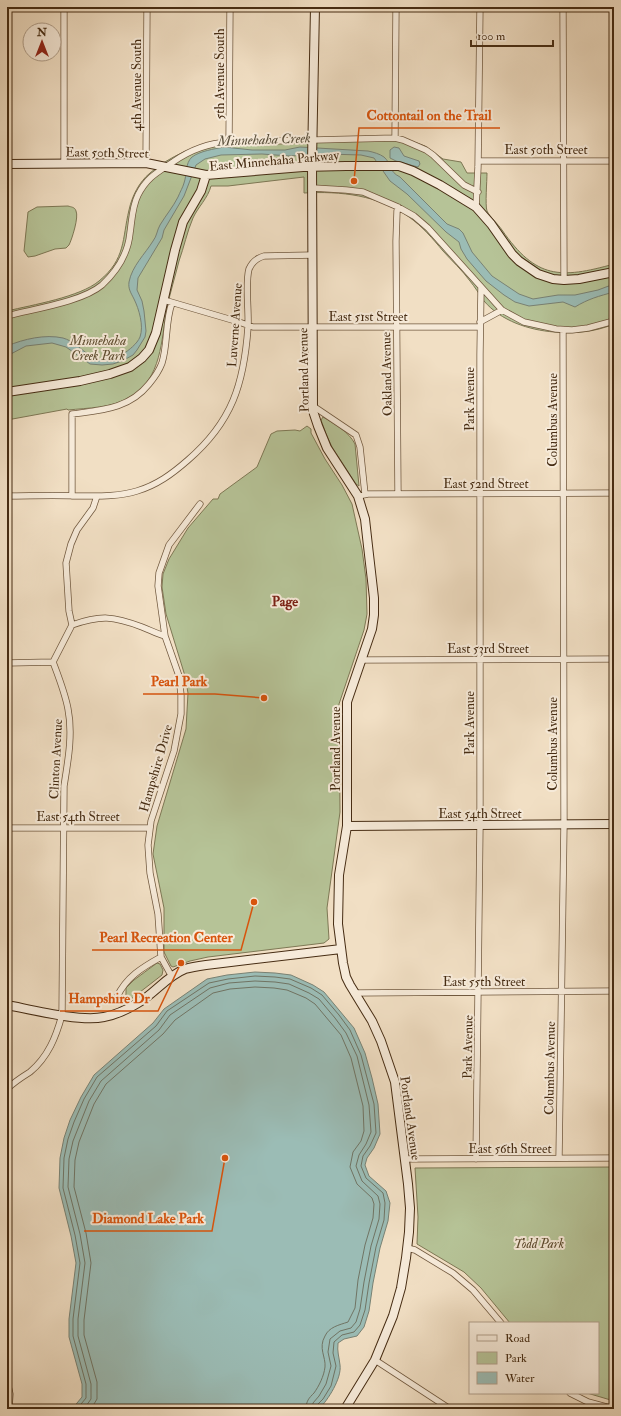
<svg xmlns="http://www.w3.org/2000/svg" width="621" height="1416" font-family="'IM FELL Double Pica',serif">
	<style>
		.green { fill: #b6c397; stroke: #7e7855 }
		.water { fill: #9bbcb5; stroke: #798274 }
		.lines { fill: none; stroke-linecap: round; stroke-linejoin: round }
		.shore { stroke: #707464; stroke-width: 1 }
		.street-casing { stroke: #71593f; stroke-width: 7 }
		.secondary-casing { stroke: #462c13; stroke-width: 10 }
		.street { stroke: #f6ead9; stroke-width: 5.5 }
		.secondary { stroke: #f6ead9; stroke-width: 8 }
		.labels { text-anchor: middle; stroke-width: 4; stroke-linejoin: round; paint-order: stroke }
		.street-label { font-size: 13px; fill: #462c13; stroke: #f6ead9 }
		.park-label { font-size: 13px; font-style: italic; fill: #5c4a2d; stroke: #f6ead9 }
		.water-label { font-size: 14px; font-style: italic; fill: #5b503c; stroke: #f6ead9 }
		.neighbourhood-label { font-size: 14px; font-weight: bold; fill: #7a1f14; stroke: #f6ead9 }
		.leader { fill: none; stroke: #d8540d; stroke-width: 1.5 }
		.callout-dot { fill: #d8540d; stroke: #f6ead9; stroke-width: 1.5 }
		.callout-label { font-size: 14px; text-anchor: middle; font-weight: bold; fill: #d8540d; stroke: #f6ead9; stroke-width: 4; stroke-linejoin: round; paint-order: stroke }
	</style>
	<rect width="100%" height="100%" fill="#f1dfc4"/>
	<filter id="stains"><feTurbulence type="fractalNoise" baseFrequency=".005" numOctaves="4"/><feColorMatrix values="0 0 0 0 .2 0 0 0 0 .09 0 0 0 0 .02 0 0 0 .5 -.17"/></filter>
	<radialGradient id="worn" r=".72"><stop offset=".6" stop-color="#630" stop-opacity="0"/><stop offset="1" stop-color="#630" stop-opacity=".3"/></radialGradient>
	<path class="green" d="M403,138L425,146L443,159L461,162L467,173H487C487,181 485,205 487,211C490,217 498,224 502,230C536,279 560,279 614,264V324C595,332 574,334 554,332C529,330 501,321 484,301C479,294 475,287 470,281C462,270 452,261 443,251C433,239 422,226 409,217C378,195 341,191 304,193V177L228,186H211C208,198 198,207 193,218C187,232 184,247 179,261C175,277 170,293 167,308C161,340 162,379 130,397C112,408 87,408 68,410L67,409L7,420V311C32,305 80,297 99,281C126,259 122,239 129,210C132,196 139,182 150,173C168,157 198,144 221,140Z
		M68,206C71,207 75,207 76,211C79,217 72,239 69,245L66,248L55,249L35,256L28,257L24,251L28,212L37,207Z
		M323,417C335,424 349,432 355,444L359,486L356,484L332,447L326,434L321,420Z
		M307,426L311,429V433L325,459L342,485L352,504L362,549L366,579L367,614L364,630L339,704L340,812L327,908L329,939L324,943L208,957L190,961L173,967L171,966L164,952V908L153,854L157,826L186,729L188,693L185,676L166,614L162,587L163,574L169,559L188,528L213,499H218L220,494L257,467L271,434L277,431L295,430L300,431Z
		M157,963L160,964L163,970L162,975L131,999H129L126,997V988L134,980Z
		M614,1167V1401L587,1393H598V1323H510L481,1288L464,1272L417,1244L418,1217L415,1168Z"/>
	<path class="water" d="M224,147L252,150H285L300,147L368,151C373,152 380,154 384,157C392,164 388,171 400,177L447,224L459,229L463,233L472,252L492,276L519,294L533,299L558,295H575L598,290L614,284V292C599,296 588,299 575,307L563,302L529,306L515,302L504,295L486,281L467,259L461,249L459,242L446,232L407,194L390,181L374,158L361,155L327,154L289,156L262,154L221,155L205,159L196,165L184,196L164,230L162,238L138,278L137,290L142,301L144,311L146,331L145,337L137,350L133,355L122,361L113,364L102,365L90,364L66,347L52,343L26,346L7,356V346C24,339 45,334 63,338C83,344 86,363 112,358C116,357 119,357 123,354C129,350 137,344 140,337C144,326 139,309 134,299C131,293 128,289 129,282C132,266 145,254 153,241C157,236 157,230 160,225C166,215 173,207 178,197C180,192 183,187 184,183C187,175 185,163 192,157C200,151 214,149 224,147Z
		M394,147L399,148L404,156L419,161L420,164L418,167L396,161L390,158V150Z
		M255,972L275,973L291,975L313,985L324,992L354,1028L365,1053L372,1078L378,1104L380,1134L374,1148L367,1158L365,1165L369,1176L386,1191L390,1203L388,1221L380,1248L373,1283L369,1311L364,1327L357,1336L344,1339L338,1343C337,1352 339,1356 340,1365C342,1378 328,1400 319,1409H72L82,1397V1384L69,1337V1319L76,1263L71,1236L59,1188L60,1158L64,1138L70,1120L81,1097L94,1075L153,1023L164,1009L207,979L227,975Z"/>
	<g class="lines">
		<path class="shore" d="M77,1409L86,1398V1384L73,1336V1319L80,1263L75,1235L63,1188L64,1158L68,1139L74,1122L84,1099L97,1077L156,1026L167,1011L209,983L228,979L255,976L275,977L290,979L311,988L322,995L339,1015L350,1030L361,1055L374,1104L376,1133L370,1146L363,1156L361,1166L366,1178L383,1193L385,1203L384,1220L376,1247L369,1283L365,1310L360,1325L354,1332L342,1335L334,1342L333,1353L336,1366L331,1386L323,1399L317,1405V1409
			M84,1409L91,1399V1384L78,1336V1319L85,1263L80,1234L68,1187L69,1159L73,1141L89,1101L101,1081L159,1030L170,1015L210,988L229,983L255,981L275,982L289,984L309,993L319,999L335,1018L346,1033L357,1056L369,1105L371,1132L366,1144L359,1155L356,1166L362,1181L378,1196L380,1204L379,1219L371,1246L364,1282L360,1309L356,1322L351,1328L340,1331L330,1339L328,1352L331,1366L326,1384L319,1396L313,1403L312,1409
			M91,1409L97,1399V1382L84,1335V1320L91,1263L86,1233L74,1187L75,1160L79,1142L94,1104L106,1084L163,1034L175,1020L213,993L230,989L255,987L274,988L287,990L306,998L315,1004L341,1035L351,1058L363,1106L364,1131L361,1141L353,1152L350,1167L357,1184L372,1198L374,1204L373,1218L365,1245L358,1280L355,1308L348,1322C339,1325 329,1327 325,1336C318,1348 326,1357 325,1367C324,1376 319,1386 314,1393C309,1398 306,1401 306,1409"/>
		<g class="street-casing">
			<path id="street" d="M563,7L564,280
				M395,138L396,7
				M229,142L230,7
				M479,161H614
				M146,163L147,7
				M64,164V7
				M313,188L346,190L363,192L398,207L414,216L428,228L502,310L524,322L556,329L572,330L588,328L614,321
				M476,207L478,167L480,7
				M164,300L239,322L253,327H480
				M7,316C33,309 82,302 102,285C117,271 128,254 130,233C132,220 132,207 138,195C147,177 158,172 173,162C190,150 209,143 229,142L395,138L403,140L426,150L433,155L464,185L478,192
				M480,322L502,310
				M313,406L356,435L360,447L365,494
				M398,494L396,241L397,211L398,207
				M7,496C30,496 53,495 77,496C97,496 117,497 137,491C157,485 172,474 188,460C232,422 244,384 248,327C249,311 245,283 249,269C252,262 257,258 264,256L313,255
				M72,496V414C102,410 129,409 149,384C154,378 159,371 162,363C168,344 165,322 172,303
				M358,496L368,494L614,493
				M72,625C101,615 113,616 142,627C150,630 157,634 165,636
				M362,660L614,659
				M7,663L53,662
				M7,828H150
				M172,977L161,957L158,914L150,873L148,845L151,821L174,751L181,714V695L179,676L165,636L158,586L159,573L169,545L200,504
				M354,993L614,991
				M117,997C126,977 143,967 161,957
				M7,1089C14,1082 22,1077 30,1072C48,1057 56,1037 62,1015L64,786C68,761 73,734 68,709C65,693 59,678 53,662L72,625L69,611L66,563L71,544L77,530L93,508L97,496
				M559,1158L564,824L563,330
				M405,1159L614,1158
				M476,1159L480,825V354L481,288
				M407,1248L415,1250L453,1273L473,1290L501,1323
				M375,1360L450,1409
				M7,1381L10,1394L9,1409
				M570,1393L588,1402L614,1409"/>
		</g>
		<g class="secondary-casing">
			<path id="secondary" d="M315,7L312,161L313,411L318,426L327,448L358,496L365,519L368,546L374,598V615L372,629L347,702V826L339,875L338,924L343,963L346,977L350,985L372,1021L381,1041L395,1082L408,1184L410,1208L409,1232L406,1258L401,1288L393,1316L375,1360L345,1409
				M7,164L146,163L206,175L303,167L346,166H399L413,171L440,185L476,207L491,224L512,254L519,261L538,274L553,279L564,280L579,279L614,272
				M7,392L80,381L110,374L130,367L142,358L149,350L156,333L175,250L183,222L201,191L206,175
				M347,826L614,824
				M7,1005C33,1010 80,1022 104,1017C116,1015 128,1009 138,1003C155,993 167,976 185,969C192,967 199,966 206,965L341,949"/>
		</g>
		<use href="#street" class="street"/>
		<use href="#secondary" class="secondary"/>
	</g>
	<g class="labels">
		<g class="street-label">
			<text transform="translate(219 74) rotate(-90)" y="5">5th Avenue South</text>
			<text transform="translate(136 85) rotate(-90)" y="5">4th Avenue South</text>
			<text x="546" y="154">East 50th Street</text>
			<text transform="translate(107 152) rotate(1)" y="5">East 50th Street</text>
			<text transform="translate(274 160) rotate(-5)" y="5">East Minnehaha Parkway</text>
			<text x="368" y="321">East 51st Street</text>
			<text transform="translate(234 325) rotate(-86)" y="5">Luverne Avenue</text>
			<text transform="translate(303 370) rotate(-91)" y="5">Portland Avenue</text>
			<text transform="translate(386 374) rotate(-91)" y="5">Oakland Avenue</text>
			<text transform="translate(469 399) rotate(-90)" y="5">Park Avenue</text>
			<text transform="translate(552 420) rotate(-90)" y="5">Columbus Avenue</text>
			<text x="486" y="488">East 52nd Street</text>
			<text x="488" y="653">East 53rd Street</text>
			<text transform="translate(469 723) rotate(-90)" y="5">Park Avenue</text>
			<text transform="translate(552 744) rotate(-90)" y="5">Columbus Avenue</text>
			<text transform="translate(335 749) rotate(-90)" y="5">Portland Avenue</text>
			<text transform="translate(55 759) rotate(-87)" y="5">Clinton Avenue</text>
			<text transform="translate(155 768) rotate(-74)" y="5">Hampshire Drive</text>
			<text x="480" y="818">East 54th Street</text>
			<text x="78" y="821">East 54th Street</text>
			<text x="484" y="986">East 55th Street</text>
			<text transform="translate(467 1047) rotate(-89)" y="5">Park Avenue</text>
			<text transform="translate(549 1068) rotate(-89)" y="5">Columbus Avenue</text>
			<text transform="translate(411 1118) rotate(82)" y="5">Portland Avenue</text>
			<text x="510" y="1153">East 56th Street</text>
		</g>
		<g class="park-label">
			<text x="98" y="345">Minnehaha<tspan x="98" dy="15">Creek Park</tspan></text>
			<text x="539" y="1248">Todd Park</text>
		</g>
		<g class="water-label">
			<text transform="translate(264 139) rotate(-2)" y="5">Minnehaha Creek</text>
		</g>
		<g class="neighbourhood-label">
			<text x="285" y="606">Page</text>
		</g>
	</g>
	<path class="leader" d="M354 181L359 128H500M264 698L215 694H143M254 902L241 950H92M181 963L158 1011H60M225 1158L212 1231H84"/>
	<g class="callout-dot">
		<circle cx="354" cy="181" r="4"/>
		<circle cx="264" cy="698" r="4"/>
		<circle cx="254" cy="902" r="4"/>
		<circle cx="181" cy="963" r="4"/>
		<circle cx="225" cy="1158" r="4"/>
	</g>
	<g class="callout-label">
		<text x="429" y="120">Cottontail on the Trail</text>
		<text x="179" y="686">Pearl Park</text>
		<text x="166" y="942">Pearl Recreation Center</text>
		<text x="109" y="1003">Hampshire Dr</text>
		<text x="148" y="1223">Diamond Lake Park</text>
	</g>
	<rect width="621" height="1416" fill="none" stroke="#f1dfc4" stroke-width="24"/>
	<rect x="8" y="8" width="605" height="1400" fill="none" stroke="#462c13" stroke-width="2"/>
	<rect x="12" y="12" width="597" height="1392" fill="none" stroke="#462c13"/>
	<rect x="469" y="1322" width="130" height="72" fill="#f6ead9" stroke="#b09e8a"/>
	<rect x="477" y="1335" width="20" height="6" fill="#f6ead9" stroke="#b09e8a"/>
	<text x="505" y="1342" font-size="12" fill="#462c13">Road</text>
	<rect x="477" y="1352" width="20" height="12" fill="#b6c397" stroke="#b09e8a"/>
	<text x="505" y="1362" font-size="12" fill="#462c13">Park</text>
	<rect x="477" y="1372" width="20" height="12" fill="#9bbcb5" stroke="#b09e8a"/>
	<text x="505" y="1382" font-size="12" fill="#462c13">Water</text>
	<g transform="translate(42 42)"><circle r="19" fill="#f6ead9" stroke="#b09e8a"/>
	<path d="M0-3L7 15L0 10L-7 15Z" fill="#8f2418"/>
	<text y="-6" font-size="11" font-weight="bold" text-anchor="middle" fill="#462c13">N</text>
	</g>
	<path d="M471 40v6h82v-6" fill="none" stroke="#462c13" stroke-width="2"/>
	<text x="477" y="40" font-size="12" fill="#462c13" stroke="#f6ead9" stroke-width="3" paint-order="stroke">100 m</text>
	<rect width="100%" height="100%" filter="url(#stains)"/>
	<rect width="100%" height="100%" fill="url(#worn)"/>
</svg>
